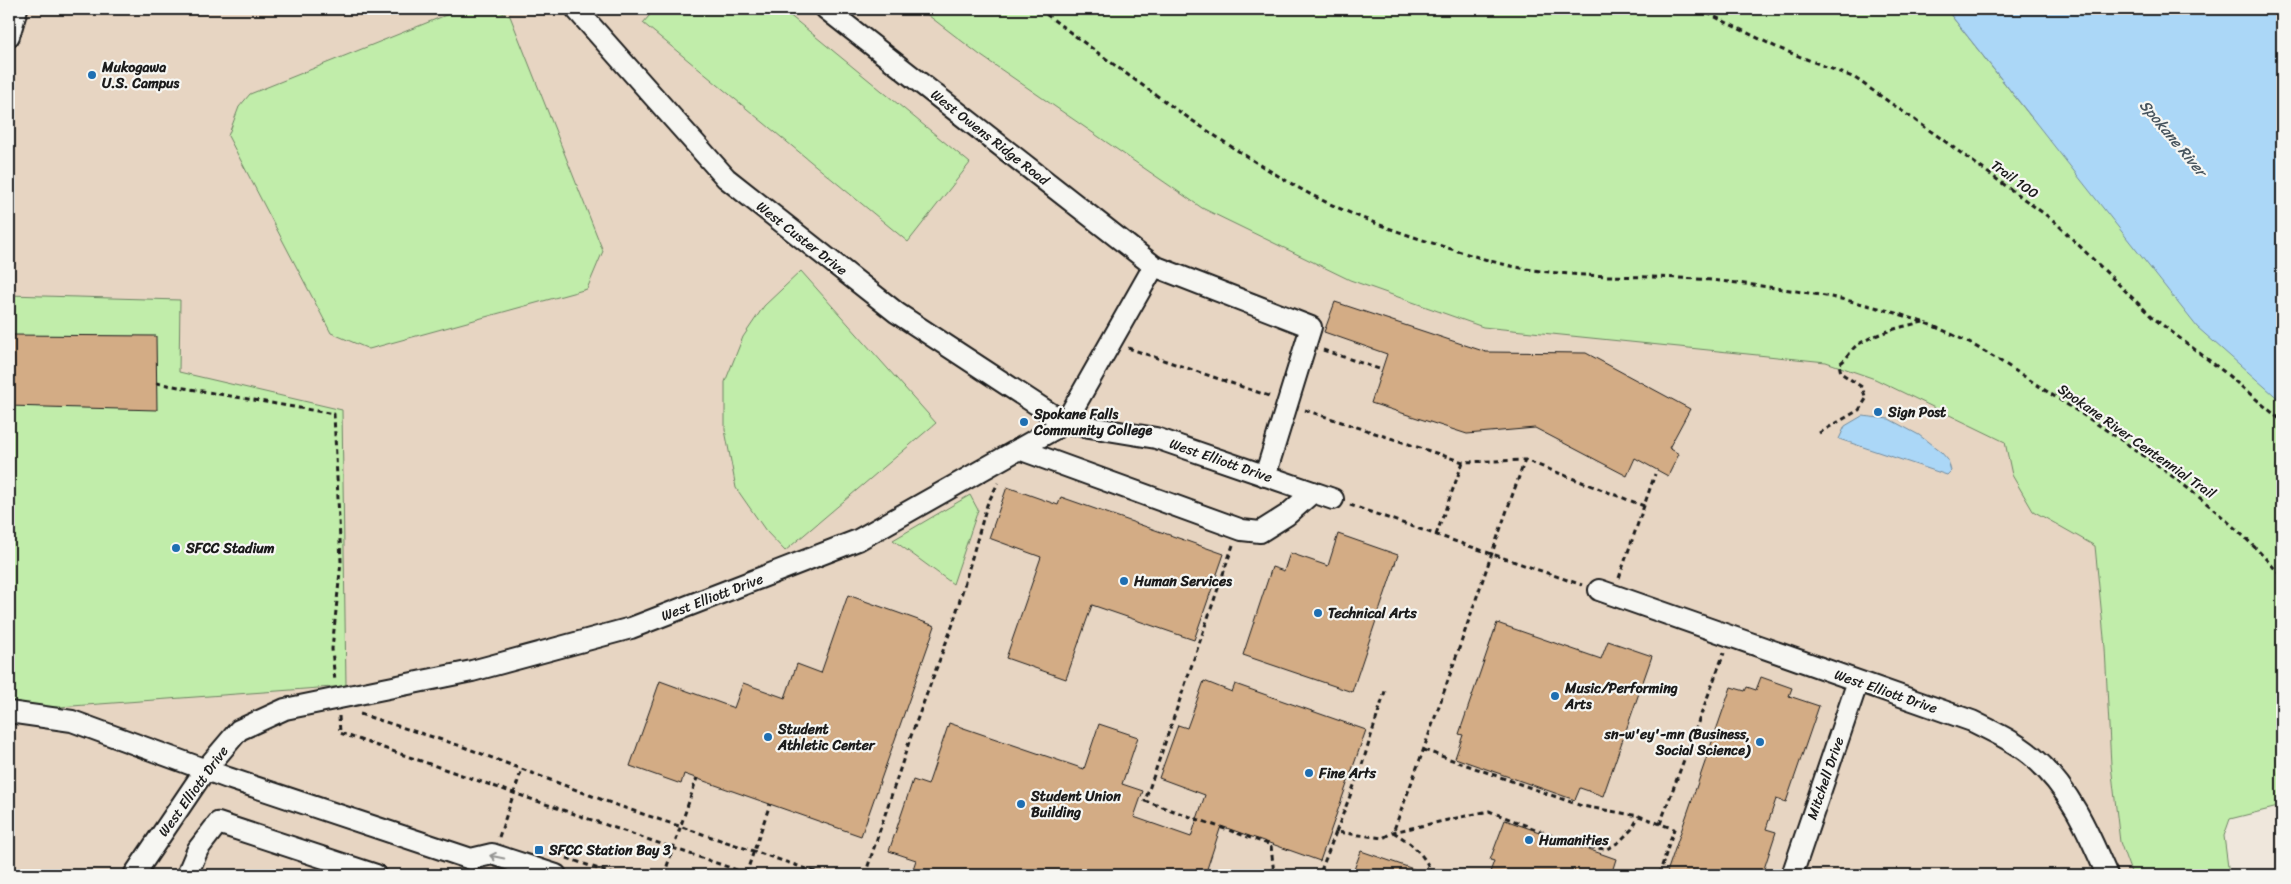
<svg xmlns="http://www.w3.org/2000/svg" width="2291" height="884" font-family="Sriracha,sans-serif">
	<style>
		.built { fill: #e7d5c2 }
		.green { fill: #c1edaa; stroke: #6e8463 }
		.water { fill: #abd7f7; stroke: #728c9f }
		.building { fill: #d3ac85; stroke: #1c1c1c }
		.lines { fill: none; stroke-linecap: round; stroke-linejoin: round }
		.minor-casing { stroke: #1c1c1c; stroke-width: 24 }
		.path { stroke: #1c1c1c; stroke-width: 3; stroke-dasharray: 5 4; stroke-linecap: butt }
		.minor { stroke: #f6f6f2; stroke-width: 20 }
		.oneway { stroke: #949492 }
		.poi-dot { fill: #1f6fb2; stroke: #f6f6f2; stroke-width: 2 }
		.labels { text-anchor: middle; stroke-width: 4.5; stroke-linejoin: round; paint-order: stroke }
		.poi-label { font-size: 14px; font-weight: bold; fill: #1c1c1c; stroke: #f6f6f2; text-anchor: start }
		.street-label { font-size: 14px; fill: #1c1c1c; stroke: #f6f6f2 }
		.water-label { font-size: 15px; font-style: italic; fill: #47545e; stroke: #f6f6f2 }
	</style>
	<rect width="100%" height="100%" fill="#efe7dc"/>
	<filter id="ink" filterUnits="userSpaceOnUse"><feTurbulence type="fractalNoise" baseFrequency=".02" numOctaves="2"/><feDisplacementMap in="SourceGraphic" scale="10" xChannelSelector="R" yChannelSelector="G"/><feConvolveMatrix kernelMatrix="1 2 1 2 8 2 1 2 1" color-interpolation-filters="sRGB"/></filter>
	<g filter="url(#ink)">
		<path class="built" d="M9,9H1002L1952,368L2095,546L2105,648L2111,765L2120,842L2132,875H9Z"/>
		<path class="green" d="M461,9H492L510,16L603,251L587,289L369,349L331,333L228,136L239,107L250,94Z
			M655,9H782L970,163L908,242L643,23Z
			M920,9H1946L2031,117L2282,338V806L2230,819L2224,836L2229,875H2132L2120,842L2111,765L2105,648L2095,546L2033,511L2012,475L2005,442L1875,379L1826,362L1483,327L1350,280L1202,208L980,55Z
			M801,271L936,423L785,551L766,531L736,488L725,430V382L743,337L764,306Z
			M9,295L180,300L179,372L342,410L346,686L31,709L9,706Z
			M970,495L978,510L953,584L893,540Z"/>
		<path class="water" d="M1946,9H2282V402L2197,327Z
			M1862,416L1889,419L1919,435L1941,452L1948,460L1951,471L1947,475L1839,439L1845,426Z"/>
		<path class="building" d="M1335,302L1486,352L1586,353L1690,409L1669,448L1679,454L1668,476L1635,458L1627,476L1535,428L1467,434L1371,403L1387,354L1324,332Z
			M9,335L156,336L157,410L9,406Z
			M1007,487L1058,505L1061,497L1224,554L1194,640L1092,605L1066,679L1006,658L1041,557L989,538Z
			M1338,534L1398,555L1352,692L1243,655L1272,567L1284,571L1290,553L1328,566Z
			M848,595L935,626L861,836L684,774L681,784L630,766L660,681L734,708L743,683L785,698L797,664L821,673Z
			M1497,623L1601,659L1608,641L1652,656L1603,796L1580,788L1575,800L1455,758L1463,735L1459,734Z
			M1761,677L1792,688L1789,696L1819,706L1786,802L1776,799L1766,829L1776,832L1762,875H1666L1731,687L1745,691L1747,687L1756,690Z
			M1204,681L1232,692L1235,684L1366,730L1320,861L1221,826L1205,875H911L916,860L889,851L913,780L928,785L949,723L1084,769L1099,724L1138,737L1122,784L1143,791L1134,817L1191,837L1205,795L1159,778L1178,725L1187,728Z
			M1505,820L1616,859L1611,875H1489L1494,861L1490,860Z
			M1361,851L1425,873L1424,875H1352Z"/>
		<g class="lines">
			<g class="minor-casing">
				<path id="minor" d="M576,9L726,178L897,313L1065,423
					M826,9L1154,266L1311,327L1265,476
					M9,36L17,9
					M1065,423L1154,266
					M1019,449L1242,530L1260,532L1287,515L1313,492
					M1599,590L1972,721C1992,731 2014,741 2032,756C2069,787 2088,831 2107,875
					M9,712L72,721L228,778L471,859L492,854L556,875
					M134,875L205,770L239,730L285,709L472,671L631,628L858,540L1065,423L1156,438L1333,499
					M187,875L198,849L218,823L376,875
					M1792,875L1858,681"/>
			</g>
			<path class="path" d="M1039,9C1125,73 1212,139 1306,192C1362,222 1430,243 1491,261C1569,283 1650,272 1729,282C1795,290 1861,299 1922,322C1971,339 2014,370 2057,398C2138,450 2220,504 2282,577
				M1699,9L1778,48L1855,78L1939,137L2054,221L2152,317L2223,371L2282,421
				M1128,348L1272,397
				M1323,350L1382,370
				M156,383L334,414L341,562L332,649L335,682
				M1305,410L1463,462L1525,460L1644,506
				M1819,433L1859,410L1866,399L1862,387L1841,373L1839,364C1848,359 1850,350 1857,345C1877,333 1902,326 1924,322
				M1350,505L1582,585
				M1436,535L1463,462
				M1233,545L1145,801L1271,845L1274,875
				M1619,578L1655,474
				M360,714L461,746L616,805L825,875
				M339,716L340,733L751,875
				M1424,750L1582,806L1639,816L1674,829L1659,875
				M1660,824L1724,653
				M1336,832L1362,765L1386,688
				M499,837L522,769
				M567,858L616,875
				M746,874L770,804
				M664,875L697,778
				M865,875L911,736L953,624L987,505L998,483
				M1314,875L1320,873L1336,832L1383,838L1393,832L1489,811L1581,847L1607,849L1619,842L1632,829L1639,816
				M1432,875C1426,855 1410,842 1393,832C1440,709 1480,584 1525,460"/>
			<use href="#minor" class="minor"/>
		</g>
		<defs><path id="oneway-shaft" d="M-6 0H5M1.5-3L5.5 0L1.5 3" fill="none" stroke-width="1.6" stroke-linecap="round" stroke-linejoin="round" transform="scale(1.25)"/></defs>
		<use class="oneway" href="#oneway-shaft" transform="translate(497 857) rotate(-169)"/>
	</g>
	<g class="poi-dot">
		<circle cx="92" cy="75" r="5"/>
		<circle cx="1878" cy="412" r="5"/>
		<circle cx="1024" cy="422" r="5"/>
		<circle cx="176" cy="548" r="5"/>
		<circle cx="1124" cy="581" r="5"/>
		<circle cx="1318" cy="613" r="5"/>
		<circle cx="1555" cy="696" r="5"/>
		<circle cx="768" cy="737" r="5"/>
		<circle cx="1760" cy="742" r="5"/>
		<circle cx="1309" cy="773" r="5"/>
		<circle cx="1021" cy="804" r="5"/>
		<circle cx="1529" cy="840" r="5"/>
		<rect x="534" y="845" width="10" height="10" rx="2.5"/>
	</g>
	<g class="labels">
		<g class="poi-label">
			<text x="102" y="72">Mukogawa<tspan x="102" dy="16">U.S. Campus</tspan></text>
			<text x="1888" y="417">Sign Post</text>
			<text x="1034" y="419">Spokane Falls<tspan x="1034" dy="16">Community College</tspan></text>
			<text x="186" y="553">SFCC Stadium</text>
			<text x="1134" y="586">Human Services</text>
			<text x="1328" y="618">Technical Arts</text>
			<text x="1565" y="693">Music/Performing<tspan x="1565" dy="16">Arts</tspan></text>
			<text x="778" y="734">Student<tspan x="778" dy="16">Athletic Center</tspan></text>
			<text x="1750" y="739" text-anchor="end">sn-w'ey'-mn (Business,<tspan x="1750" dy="16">Social Science)</tspan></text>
			<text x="1319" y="778">Fine Arts</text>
			<text x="1031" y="801">Student Union<tspan x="1031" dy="16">Building</tspan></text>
			<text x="1539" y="845">Humanities</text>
			<text x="549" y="855">SFCC Station Bay 3</text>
		</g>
		<g class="street-label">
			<text transform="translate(990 137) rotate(38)" y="5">West Owens Ridge Road</text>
			<text transform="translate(2015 179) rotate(36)" y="5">Trail 100</text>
			<text transform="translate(802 238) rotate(38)" y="5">West Custer Drive</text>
			<text transform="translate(2137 441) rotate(35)" y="5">Spokane River Centennial Trail</text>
			<text transform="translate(1221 460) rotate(19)" y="5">West Elliott Drive</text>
			<text transform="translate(712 597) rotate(-21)" y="5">West Elliott Drive</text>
			<text transform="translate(1886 691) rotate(19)" y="5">West Elliott Drive</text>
			<text transform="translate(1825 778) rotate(-71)" y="5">Mitchell Drive</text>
			<text transform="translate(193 791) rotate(-54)" y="5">West Elliott Drive</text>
		</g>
		<g class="water-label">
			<text transform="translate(2173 138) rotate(50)" y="5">Spokane River</text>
		</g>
	</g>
	<rect width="2291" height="884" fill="none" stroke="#f6f6f2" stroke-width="30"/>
	<rect x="15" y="15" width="2261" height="854" fill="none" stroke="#1c1c1c" stroke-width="2" filter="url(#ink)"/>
</svg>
